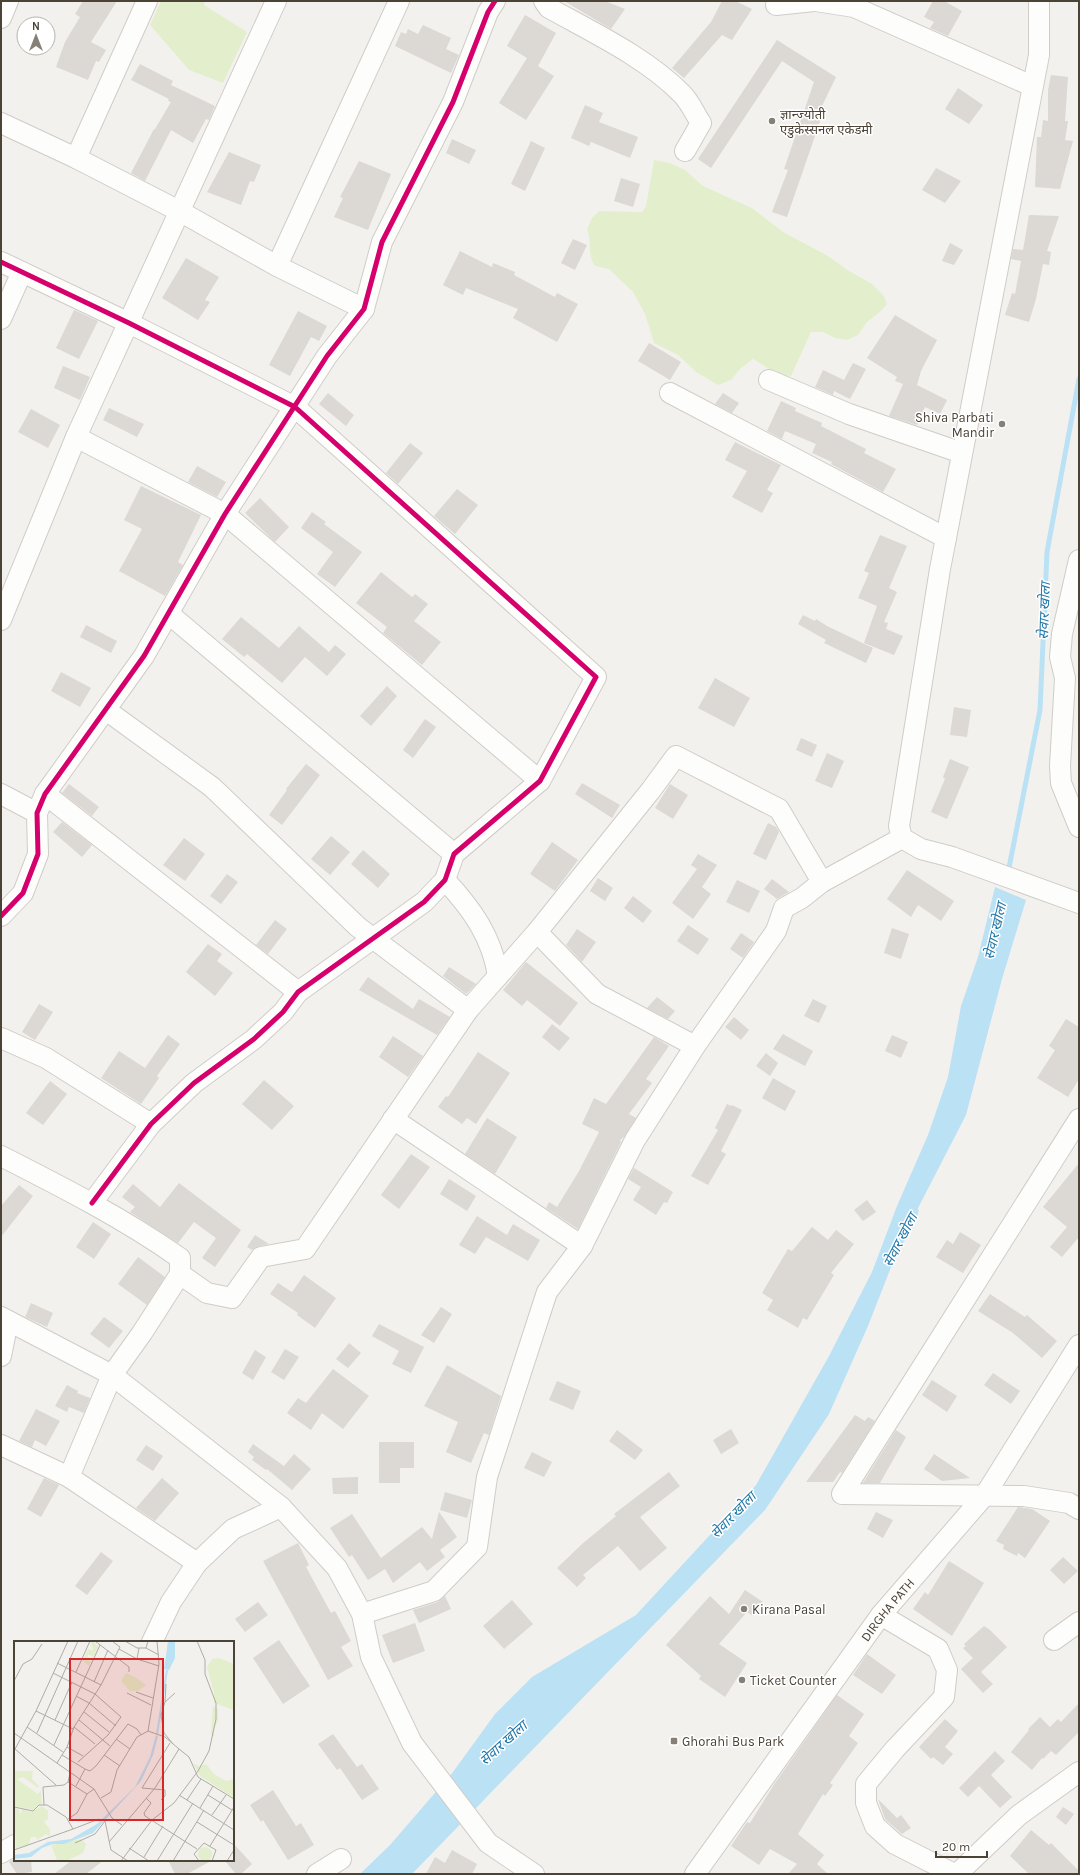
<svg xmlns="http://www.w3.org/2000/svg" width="1080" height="1875" font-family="Karla,'Noto Sans Devanagari',sans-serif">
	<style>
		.green { fill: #e3efcc }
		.water { fill: #bbe1f4 }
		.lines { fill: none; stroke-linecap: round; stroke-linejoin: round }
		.stream { stroke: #bbe1f4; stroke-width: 5 }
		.building { fill: #dcd8d3 }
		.minor-casing { stroke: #d0ccc8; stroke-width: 22 }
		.minor { stroke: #fdfdfc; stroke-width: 20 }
		.cycleway-casing { stroke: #fff; stroke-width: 8 }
		.cycleway { stroke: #d6006c; stroke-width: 5 }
		.poi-dot { fill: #868077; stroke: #fff; stroke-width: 1.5 }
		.labels { text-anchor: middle; stroke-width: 3; stroke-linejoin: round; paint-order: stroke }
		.poi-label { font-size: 13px; fill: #4c4337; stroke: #fff; text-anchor: start }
		.street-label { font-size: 13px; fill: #4c4337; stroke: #fff }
		.water-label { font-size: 14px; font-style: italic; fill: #2278a8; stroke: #fff }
		.inset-river { fill: none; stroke: #bbe1f4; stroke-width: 2 }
		.inset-road { fill: none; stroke: #b0aba5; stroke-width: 1 }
		.view { fill: #d62828; fill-opacity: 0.15; stroke: #d62828; stroke-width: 2 }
		.inset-edge { fill: none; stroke: #4c4337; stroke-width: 2 }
	</style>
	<rect width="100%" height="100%" fill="#f3f1ee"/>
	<path class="green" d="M161,1H205L204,5L247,32L223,83L189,70L150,25Z
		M654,160L670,163L685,170L703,186L752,208L783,232L828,256L846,269L872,284L884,296L887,304L880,312L867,322L858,335L847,340L835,338L823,332H811L791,376L779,375L753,359L741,368L731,380L718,385L696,372L678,355L654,343L645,314L633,292L609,269L595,266C587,255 592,241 587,229L592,218L599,211L642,212L646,206Z"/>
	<path class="water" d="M995,887L1026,900L1002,979L966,1115L902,1239L868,1326L829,1414L765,1510L412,1874H360L390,1845L453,1772L495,1714L532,1677L636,1615L756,1485L829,1356L872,1272L897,1206L928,1135L948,1077L961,1006L978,957Z"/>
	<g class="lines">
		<path class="stream" d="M1008,873L1040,710L1047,552L1079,379
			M899,1245L913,1221L916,1211"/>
	</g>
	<path class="building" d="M83,1H117L91,42L106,50L99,62L96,61L88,80L56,67L65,42L80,17L75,14Z
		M564,1H605L625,9L611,29Z
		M722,1H735L752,9L732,40L722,35L684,78L672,68L711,22Z
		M933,1H944L962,11L948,36L930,28L934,22L924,17Z
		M525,15L556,33L538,66L554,76L526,120L499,103L527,58L507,46Z
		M423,25L451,38L446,49L459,55L451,73L395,46L401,32L406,34L408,29L418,34Z
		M777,40L836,77L822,106L825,107L787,217L772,212L788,170L784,169L814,82L782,61L711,168L698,159Z
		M140,64L173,81L171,85L215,106L209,120L206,119L193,143L171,130L145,181L131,173L154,129H155L171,102L168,101L169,99L131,80Z
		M1051,75L1068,77L1065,121H1068L1065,140L1073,141L1060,189L1035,187L1037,137H1041L1043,120L1048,121V90Z
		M958,88L983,105L969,124L945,109Z
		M585,105L603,113L599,122L638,137L630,158L591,142L589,146L571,138Z
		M452,139L476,150L469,164L446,153Z
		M531,141L545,148L525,191L511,184Z
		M229,152L261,165L254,182L250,181L241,205L207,192Z
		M359,161L391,174L368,230L334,217L343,198L340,197Z
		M936,168L961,181L945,203L922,190Z
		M621,178L640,184L633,207L614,201Z
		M1029,215L1059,216L1047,251L1051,252L1049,265L1043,264L1036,299L1029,322L1005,315L1012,293L1015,294L1021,261L1011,259L1013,249L1023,250Z
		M573,239L587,245L575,270L561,263Z
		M950,243L963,250L954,265L942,261Z
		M460,251L492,267L493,263L515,272L514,275L555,297L557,293L578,304L557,342L513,318L518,309L466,288L463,295L443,285Z
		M186,258L219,277L205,300L210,302L198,320L162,298Z
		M74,310L98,321L79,359L56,348Z
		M298,311L327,326L319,341L311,337L290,376L269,365Z
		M895,315L937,340L921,371L917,385L947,400L940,414L925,407L917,425L889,416L903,384L895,381L897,377L867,358Z
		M649,343L681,362L670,380L638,361Z
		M853,363L866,369L850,399L834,391L833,395L815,387L823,370L844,380Z
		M63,366L90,377L80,400L54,388Z
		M328,393L354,415L346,426L319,404Z
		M723,393L739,403L732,413L715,404Z
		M781,401L796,408L795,411L822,423L821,426L866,449L864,453L896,469L883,492L831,464L832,462L812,453L816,444L785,431L782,439L767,431Z
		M109,408L144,424L137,437L103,420Z
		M31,409L60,425L48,448L18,432Z
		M735,442L781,465L767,490L773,493L762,513L732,497L747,471L725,460Z
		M410,443L423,453L398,484L386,473Z
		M197,466L226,482L217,497L188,482Z
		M141,486L201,515L178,562L183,565L165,596L119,571L142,529L124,520Z
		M457,489L478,505L455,534L434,516Z
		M260,498L289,527L275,542L245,513Z
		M312,512L326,522L324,524L362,552L335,587L317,574L333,552L301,528Z
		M880,535L907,546L889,588L897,592L884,622L888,623L886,629L903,636L894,655L864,643L877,606L858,598L869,573L864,571Z
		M381,572L412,597L415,594L428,604L414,621L441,642L422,665L383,633L387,627L356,603Z
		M803,615L815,621L816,619L827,626L873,648L866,663L824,643L826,640L798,624Z
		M241,617L279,648L299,626L329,652L335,645L346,654L327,676L305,657L282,683L247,654L244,657L222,639Z
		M86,625L117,641L111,653L80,637Z
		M61,672L91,688L80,707L51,691Z
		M715,678L750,698L734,727L698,708Z
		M387,686L397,696L371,726L360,716Z
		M954,707L971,710L967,737L950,735Z
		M425,719L436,727L413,758L403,750Z
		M801,738L817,745L812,757L796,750Z
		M827,753L844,761L832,788L815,781Z
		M950,759L969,767L947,819L931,812L945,779L943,777Z
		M306,764L320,775L282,825L269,815L287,790L286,789Z
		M582,783L620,805L612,818L575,794Z
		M69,784L99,807L92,816L62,793Z
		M670,784L688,795L673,819L655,808Z
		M62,822L92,845L82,857L53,832Z
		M768,823L776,827L779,832L766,860L753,854Z
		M331,836L350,852L330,875L311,859Z
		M184,838L205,854L185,881L163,865Z
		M552,842L578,860L555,891L530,874Z
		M363,850L390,874L378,888L351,864Z
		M698,854L717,865L702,887L711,894L693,919L672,903L697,869L691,865Z
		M907,870L954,901L941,921L918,905L911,917L887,899Z
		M227,874L238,882L221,904L210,896Z
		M598,878L613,888L605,901L590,891Z
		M772,879L789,892L777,899L764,889Z
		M737,880L760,891L749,913L726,902Z
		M633,896L652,911L643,923L624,908Z
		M275,920L287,929L268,954L256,945Z
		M688,925L709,939L698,955L677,941Z
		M892,928L909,934L901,959L884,953Z
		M577,929L596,942L582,962L566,945Z
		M741,933L754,942L743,958L730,949Z
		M208,944L222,954L217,961L233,973L215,996L186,972Z
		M526,962L578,1003L560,1026L527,1000L522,1006L503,990Z
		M449,967L476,984L466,994L443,976Z
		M368,977L413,1009L419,999L450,1017L437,1035L359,990Z
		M657,997L675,1011L668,1019L647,1008Z
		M813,999L827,1006L819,1023L804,1016Z
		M39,1004L53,1012L35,1040L22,1032Z
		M734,1017L749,1030L741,1040L725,1027Z
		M1066,1019L1079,1027V1079L1068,1097L1037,1078L1055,1050L1049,1046Z
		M552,1024L570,1038L559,1051L542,1037Z
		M783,1034L813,1051L805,1066L773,1049Z
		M168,1035L180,1044L157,1076L159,1078L141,1104L101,1078L119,1051L145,1068Z
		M892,1035L908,1042L901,1058L885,1051Z
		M393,1036L423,1056L408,1077L379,1057Z
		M654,1037L669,1046L646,1079L652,1083L629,1114L636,1118L624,1137L620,1140L621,1142L578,1229L546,1208L549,1202L557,1207L579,1171L599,1132L582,1124L594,1098L606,1104Z
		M478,1052L510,1073L476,1124L467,1118L462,1124L438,1107L446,1096L448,1097Z
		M766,1053L778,1063L770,1076L756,1066Z
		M773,1078L796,1091L785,1111L762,1098Z
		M264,1080L294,1106L272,1130L242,1104Z
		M50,1081L67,1094L43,1125L26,1113Z
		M727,1104L731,1106L732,1105L742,1110L721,1151L726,1154L708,1185L691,1176L718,1130L715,1128Z
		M487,1118L517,1137L495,1174L465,1154Z
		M411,1154L430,1167L399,1209L381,1195Z
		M1079,1163V1237L1062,1257L1050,1247L1067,1227L1043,1207Z
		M634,1168L673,1192L667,1203L664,1202L656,1215L633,1200L641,1187L628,1179Z
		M449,1179L476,1196L467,1211L440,1194Z
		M179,1183L241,1230L215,1267L202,1258L216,1238L194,1222L178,1243L130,1212L135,1207L122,1197L133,1184L160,1207Z
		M19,1185L33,1196L1,1237V1206Z
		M867,1200L876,1212L863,1221L854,1210Z
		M477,1216L507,1235L513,1224L540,1240L528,1261L486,1237L475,1254L459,1245Z
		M93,1222L111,1234L94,1259L76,1247Z
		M812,1227L828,1240L836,1230L854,1244L831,1273L834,1275L807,1320L803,1318L798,1328L767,1310L773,1300L762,1293L788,1249L792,1251Z
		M960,1232L981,1245L963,1273L936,1257L947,1240L953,1244Z
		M255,1235L269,1244L259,1246L252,1250L247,1247Z
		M138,1257L165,1277L147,1305L118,1284Z
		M304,1275L336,1298L315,1328L297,1315L298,1313L270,1294L278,1283L292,1292Z
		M990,1294L1025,1317L1027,1315L1057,1341L1042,1358L1013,1333L978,1311Z
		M31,1303L53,1313L47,1327L25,1317Z
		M441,1307L452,1314L434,1343L421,1335Z
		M104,1317L123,1331L109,1348L90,1334Z
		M379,1324L424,1347L411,1373L392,1364L399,1351L372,1336Z
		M349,1343L361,1353L348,1368L336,1359Z
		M285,1349L299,1357L284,1380L271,1372Z
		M255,1350L266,1357L253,1380L242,1373Z
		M447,1365L501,1396L489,1435L484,1433L471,1463L446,1452L458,1422L424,1406Z
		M333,1369L369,1396L343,1429L322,1413L311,1430L287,1413L298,1398L306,1403Z
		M993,1373L1020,1391L1011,1404L984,1385Z
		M932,1380L957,1396L947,1412L922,1395Z
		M557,1381L581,1391L573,1410L549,1400Z
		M67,1385L78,1391L77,1393L90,1398L84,1413L69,1407L67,1412L55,1406Z
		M36,1409L60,1421L46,1446L35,1440L32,1447L19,1441Z
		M855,1415L865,1421L868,1417L875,1421L842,1473L840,1472L833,1482H806Z
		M731,1429L739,1443L721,1454L713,1440Z
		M617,1430L643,1450L635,1460L609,1441Z
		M896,1430L906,1437L880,1483H863Z
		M379,1442H414V1468H400V1483H379Z
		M253,1444L284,1466L294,1454L311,1469L292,1490L267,1469L266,1470L252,1460L254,1457L248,1452Z
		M146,1445L163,1456L153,1471L136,1460Z
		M532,1452L552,1462L544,1477L524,1468Z
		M934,1454L970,1478L942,1481L924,1469Z
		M669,1472L680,1486L640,1517L667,1548L640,1571L618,1546L583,1575L586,1578L577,1587L557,1568L582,1544L616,1516L614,1514Z
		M358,1477V1494H333L332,1478Z
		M44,1478L59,1485L41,1517L27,1509Z
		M162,1478L179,1493L155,1521L136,1508Z
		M445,1492L472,1500L467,1518L440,1510Z
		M1018,1507L1032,1509L1050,1521L1025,1558L1018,1553L1017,1556L1003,1549L1004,1545L996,1541Z
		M439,1512L457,1537L440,1550L445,1557L427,1571L420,1562L393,1583L385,1569L368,1580L352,1555L349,1557L330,1528L352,1514L381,1558L422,1527L432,1539Z
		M876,1512L893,1520L883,1538L867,1529Z
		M298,1543L309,1565L306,1567L331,1613L335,1611L351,1641L341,1647L353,1666L328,1680L263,1561Z
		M101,1552L113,1561L87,1595L75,1586Z
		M1063,1557L1078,1571L1064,1584L1050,1570Z
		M949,1561L984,1583L952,1636L913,1609L925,1592L928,1595Z
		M745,1590L763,1602L753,1616L747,1612L719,1644L747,1663L725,1697L699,1679L701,1676L666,1645L710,1596L729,1614Z
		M445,1596L451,1609L419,1623L413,1610L438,1602Z
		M512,1600L533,1624L504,1649L483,1626Z
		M258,1602L268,1615L245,1632L235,1619Z
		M415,1623L425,1651L393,1663L382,1635Z
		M984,1626L990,1630L1007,1647L981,1672L993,1684L983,1693L961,1669L973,1658L963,1648L966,1646L964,1644Z
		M279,1640L310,1686L283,1704L253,1658Z
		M867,1654L896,1675L882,1694L853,1675Z
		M837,1695L864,1714L849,1736L858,1743L830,1783L833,1785L825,1796L823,1794L798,1834L824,1855L817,1864L828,1874H788L797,1864L770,1849L759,1865L731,1846L747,1822L750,1823L775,1783Z
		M1079,1703V1732L1056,1755L1051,1751L1043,1759L1042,1758L1032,1770L1011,1752L1029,1730L1028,1729L1040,1717L1050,1727L1058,1719L1061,1722Z
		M945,1719L958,1731L945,1747L953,1754L943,1765L933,1757L931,1759L919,1747Z
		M333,1734L357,1767L362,1764L379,1789L362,1800L340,1768L337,1770L318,1744Z
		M995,1751L1005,1761L991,1775L1012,1797L1000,1808L979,1786L968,1797L959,1788Z
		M273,1790L296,1826L301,1823L314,1845L288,1860L263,1820L261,1822L250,1805Z
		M878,1799L897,1818L901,1815L911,1828L902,1834L885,1819Z
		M1063,1807L1074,1814L1066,1825L1056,1817Z
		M1031,1830L1049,1845L1051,1843L1079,1871V1874H1029L1010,1856Z
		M233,1843L252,1864L241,1874H236L224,1860H233Z
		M452,1850L477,1864L472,1874H426L435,1857L445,1863Z
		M12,1860H31L32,1872L17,1874L9,1862Z
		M72,1860H104L86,1874H54Z
		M168,1860H213L187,1874H175Z"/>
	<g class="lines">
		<g class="minor-casing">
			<g id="minor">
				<path d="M544,1L549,8C594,33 647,58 682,94C690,102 695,114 701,123L685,151"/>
				<path d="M816,1L854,7L1032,86"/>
				<path d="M1039,1V55L940,569L899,826L902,838L921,849L952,857L1079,903"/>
				<path d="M776,5L814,1"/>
				<path d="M1,18L8,1"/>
				<path d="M1,123L76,158L181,212L277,266L364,309"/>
				<path d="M76,158L147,1"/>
				<path d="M1,262L129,323L295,407L596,677L540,781L454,854L445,880L424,902L298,992L283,1012L254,1039L194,1083L151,1124L92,1203"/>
				<path d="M277,266L399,1"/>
				<path d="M1,319L22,272"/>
				<path d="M769,380L849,414L962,453"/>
				<path d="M670,393L946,538"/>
				<path d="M76,437L225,514L540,781"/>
				<path d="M1079,560L1062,634L1060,657L1065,678L1060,766L1061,783L1079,827"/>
				<path d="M169,614L454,854"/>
				<path d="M1,620L76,437L276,1"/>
				<path d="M106,710L212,787L358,927L468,1010"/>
				<path d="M1,794L37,813"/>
				<path d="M45,794L298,992"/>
				<path d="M445,880C472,909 492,937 498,976"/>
				<path d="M1,916L23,893L38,854L37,813L45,794L144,656L225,514L327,356L364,309L382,242L453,102L488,12L495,1"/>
				<path d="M537,932L597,994L695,1046"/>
				<path d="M1,1038L46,1058L151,1124"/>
				<path d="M393,1119L582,1246"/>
				<path d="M1079,1119L842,1494L1024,1496L1069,1503L1079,1509"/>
				<path d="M1,1156C62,1187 123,1218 180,1258V1274"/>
				<path d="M1,1317L112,1375L281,1507L337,1568L362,1614L371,1657L412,1743L488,1843L534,1874"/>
				<path d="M1,1356L8,1321"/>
				<path d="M1,1445L69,1477L197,1563"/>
				<path d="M69,1477L112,1375L142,1333L180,1274L207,1293L232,1298L261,1257L305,1249L468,1010L537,932L651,790L676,756L779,809L822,882"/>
				<path d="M362,1614L434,1591L477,1547L487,1477L547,1292L582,1246L635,1140L695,1046L776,931L784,908L802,898L822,882L902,838"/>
				<path d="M881,1615L938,1649L947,1670L944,1697L895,1749L866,1784V1803L875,1826L895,1844L954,1874"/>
				<path d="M1054,1640L1079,1622"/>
				<path d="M152,1642L171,1602L197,1563L233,1529L281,1507"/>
				<path d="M1,1853L15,1845"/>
				<path d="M317,1874L341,1859"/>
				<path id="s1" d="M695,1874L881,1615L985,1495L1079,1345"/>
				<path d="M957,1874L1019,1815L1079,1772"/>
			</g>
		</g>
		<use href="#minor" class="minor"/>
		<g class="cycleway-casing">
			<path id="cycleway" d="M1,262L129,323L295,407L596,677L540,781L454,854L445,880L424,902L298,992L283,1012L254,1039L194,1083L151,1124L92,1203
				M1,916L23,893L38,854L37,813L45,794L144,656L225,514L327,356L364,309L382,242L453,102L488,12L495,1"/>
		</g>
		<use href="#cycleway" class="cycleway"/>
	</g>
	<g class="poi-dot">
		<circle cx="772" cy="121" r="4"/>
		<circle cx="1002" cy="424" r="4"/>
		<circle cx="744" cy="1609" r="4"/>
		<circle cx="742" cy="1680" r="4"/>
		<rect x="670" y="1737" width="8" height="8" rx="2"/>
	</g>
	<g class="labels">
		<g class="poi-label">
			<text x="780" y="119">ज्ञान्ज्योती<tspan x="780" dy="15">एडुकेस्सनल एकेडमी</tspan></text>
			<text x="994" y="422" text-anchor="end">Shiva Parbati<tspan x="994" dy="15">Mandir</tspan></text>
			<text x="752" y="1614">Kirana Pasal</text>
			<text x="750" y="1685">Ticket Counter</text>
			<text x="682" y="1746">Ghorahi Bus Park</text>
		</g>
		<g class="street-label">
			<text dy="5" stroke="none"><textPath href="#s1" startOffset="327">DIRGHA PATH</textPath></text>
		</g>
		<g class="water-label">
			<text transform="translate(1044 611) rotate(-88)" y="5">सेवार खोला</text>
			<text transform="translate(995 931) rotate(-77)" y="5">सेवार खोला</text>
			<text transform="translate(900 1240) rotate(-63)" y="5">सेवार खोला</text>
			<text transform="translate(733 1515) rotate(-46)" y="5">सेवार खोला</text>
			<text transform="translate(503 1743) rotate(-42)" y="5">सेवार खोला</text>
		</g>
	</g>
	<g transform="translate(14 1641)">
		<rect width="220" height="220" fill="#f3f1ee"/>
		<path d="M79,0L84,6L79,16L74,13L73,18L77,21L75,25L69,20L74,8L79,9L77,2ZM205,17L220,23V69L200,62V52L193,26L198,18ZM112,32L121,36L132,44L124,50H116L107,40ZM199,65L204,68V80L199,90L201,96L197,93ZM179,122L185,125L192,123L200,133L212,140L220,138V157L186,135ZM0,130H19L18,138L25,145L24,147L9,136L3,138L24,153L27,149L28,162L19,169L0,165ZM28,165L34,170V178L30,181L36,188V196L32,193L23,199L22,196H17L15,204L2,208L0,167L4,168L7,173L8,168L17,171ZM67,198L72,203L69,212L52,220L43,219L37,204ZM184 213a7 7 0 1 1 14 0a7 7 0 1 1-14 0Z" fill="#e3efcc"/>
		<path d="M154,0L161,1V17L155,29L150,28ZM142,94L144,95L139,114L127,140L79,192L50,203H39L28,207L17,216L0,218V214L15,212L34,201L57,198L83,183L121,146L136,116Z" fill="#bbe1f4"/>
		<path class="inset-river" d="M143,93L153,29"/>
		<path class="inset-road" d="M81,0L115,26V31M111,0L123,7H132L134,0M143,0L145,23L134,90L151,96L165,108L175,116L184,136L220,158M132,7L145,14M105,8L123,18L125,7M123,18L145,25M43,22L87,44M62,31L76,0M39,32L81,53L107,76L94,94L64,121M0,40L9,23L18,18L28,3M80,41L94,9M122,51L139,57M113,52L137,64M62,55L75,62L102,85M151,61L152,43M22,70L59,88M70,71L95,91M41,79L58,41M65,79L96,105M13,86L49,111M60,86L81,103M0,92L80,148L98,177L108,184M23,92L64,0M102,98L116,108M159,103L150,92L147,74L151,61L161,52M40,104L86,4M53,106L69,115M48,114L71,128M90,114L106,125M43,122L53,106L60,86L87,44L106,6L98,0M54,141L73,153M42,144L1,108L22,70L54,0M62,145L71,128L76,130L82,125L114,83L123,88L127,94M165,154L220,189M194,154L218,169M87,157L97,151L103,129L123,96L134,90M132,157L137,162L130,172L131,175L183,208M147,159L151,155V149L128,147L156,102M173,159L187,138M30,164L29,146L50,144L54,141L56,132M0,166L19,170L25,164H33L52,176L59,188L85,178M186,167L199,145M198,174L212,154M54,178L63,172L73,153L80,148M91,180L97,209L114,220M183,181L220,204M95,201L141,147L165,108M61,202L81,193L91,180M196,205L220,166M115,207L135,220M0,209L59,188M130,216L149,185M107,220L138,179L160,162L184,130L195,110L202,78V62L191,33V19L183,0M143,220L179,162M159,220L190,169M185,220L180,213L190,202L202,209L198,220M213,220L220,209"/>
		<path class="view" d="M56,18H149V179H56Z"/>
		<rect width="220" height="220" class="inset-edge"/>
	</g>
	<rect width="1080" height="1875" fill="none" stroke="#4c4337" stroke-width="4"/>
	<g transform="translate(36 36)"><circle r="19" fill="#ffffff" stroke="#b7b4af"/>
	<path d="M0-3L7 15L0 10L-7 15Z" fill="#868077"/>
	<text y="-6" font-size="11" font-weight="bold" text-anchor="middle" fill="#4c4337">N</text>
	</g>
	<path d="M936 1851v6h51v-6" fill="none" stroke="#4c4337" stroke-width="2"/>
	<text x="942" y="1851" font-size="12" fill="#4c4337" stroke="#ffffff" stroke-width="3" paint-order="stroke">20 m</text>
</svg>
